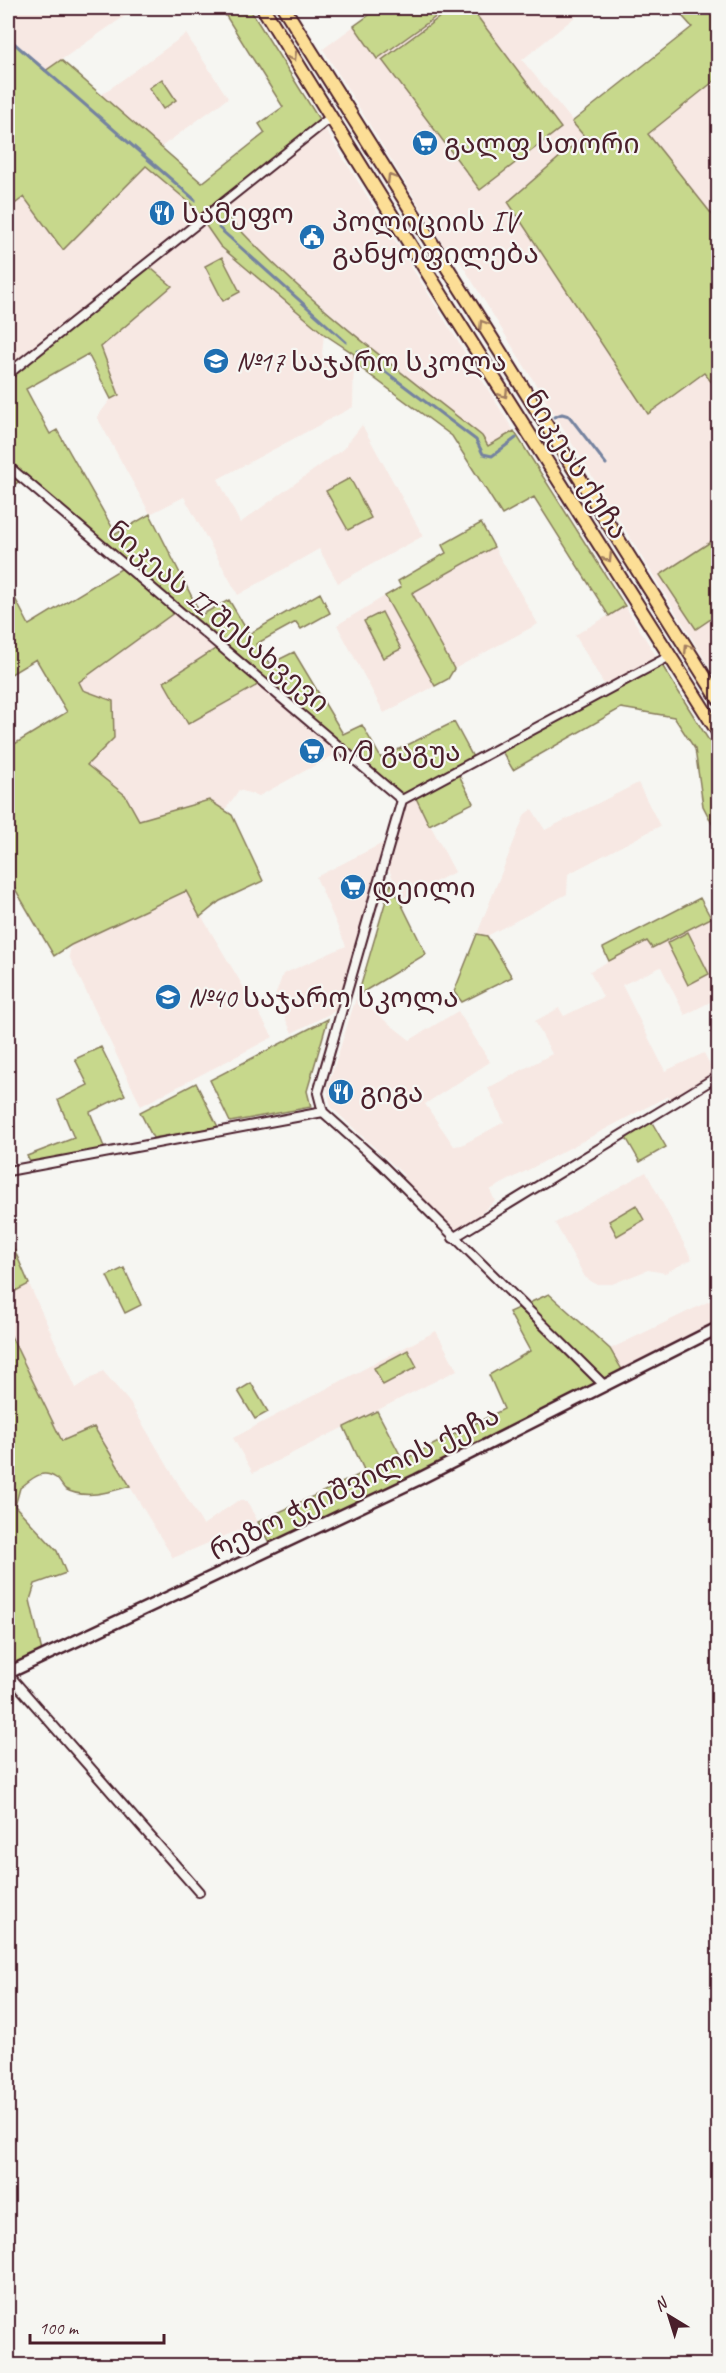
<svg xmlns="http://www.w3.org/2000/svg" width="726" height="2373" font-family="Caveat,'Noto Sans Georgian',sans-serif">
	<style>
		.built { fill: #f7e8e3 }
		.green { fill: #c7d88c; stroke: #887c5c; stroke-width: 1.5 }
		.lines { fill: none; stroke-linecap: round; stroke-linejoin: round }
		.stream { stroke: #7583a0; stroke-width: 3 }
		.minor-casing { stroke: #4a1f2b; stroke-width: 12 }
		.secondary-casing { stroke: #4a1f2b; stroke-width: 15 }
		.primary-casing { stroke: #4a1f2b; stroke-width: 16 }
		.minor { stroke: #f6f6f2; stroke-width: 8 }
		.secondary { stroke: #f6f6f2; stroke-width: 10 }
		.primary { stroke: #fcde96; stroke-width: 12 }
		.oneway { stroke: #a37e60 }
		.labels { text-anchor: middle; stroke-width: 4.5; stroke-linejoin: round; paint-order: stroke }
		.poi-label { font-size: 28px; fill: #4a1f2b; stroke: #f6f6f2; text-anchor: start }
		.street-label { font-size: 28px; fill: #4a1f2b; stroke: #f6f6f2 }
	</style>
	<rect width="100%" height="100%" fill="#f6f6f2"/>
	<filter id="ink" filterUnits="userSpaceOnUse"><feTurbulence type="fractalNoise" baseFrequency=".0167" numOctaves="2"/><feDisplacementMap in="SourceGraphic" scale="12" xChannelSelector="R" yChannelSelector="G"/><feConvolveMatrix kernelMatrix="1 2 1 2 8 2 1 2 1" color-interpolation-filters="sRGB"/></filter>
	<g filter="url(#ink)">
		<path class="built" d="M8,8H134L135,9L45,71L8,38Z
			M448,8H452L382,60L561,128L471,8H586L522,60L585,136L648,414L705,373L718,390V681L450,245L446,249L323,49L354,26L376,59Z
			M186,34L228,98L161,147L101,95Z
			M718,78V222L648,134Z
			M322,124L514,431L488,447L482,436L364,342L256,249L219,206Z
			M146,166L191,204L220,246L324,334L322,354L329,368L344,361L341,354H354L353,407L218,479L240,523L343,449L362,425L423,536L338,583L319,549L238,595L184,497L150,514L97,417L111,399L118,395L101,347L171,286L8,374V209L24,196L63,250Z
			M494,547L538,624L454,669L412,593Z
			M385,596L435,686L384,713L337,625Z
			M625,606L660,662L608,691L575,635Z
			M178,610L220,646L188,724L263,682L343,750L259,796L239,790L225,810L209,800L139,820L125,796L87,765L114,738L78,682Z
			M638,783L660,826L568,874L567,894L487,936L477,934L525,814L532,809L545,830Z
			M414,794L455,872L401,899L386,862L343,1007L292,1033L275,996L283,974L346,946L316,877L391,839L402,800Z
			M186,890L273,1037L141,1106L69,956L71,945Z
			M711,918L718,933V998L685,1015L661,967L622,985L665,1071L704,1053L716,1077L671,1106L668,1096L490,1190L495,1201L453,1238L397,1180L404,1175L331,1107L327,1089L356,998L410,1040L458,1011L490,1062L425,1104L454,1146L462,1145L504,1122L488,1088L552,1054L535,1021L559,1008L564,1016L603,997L590,971L648,941L652,948Z
			M646,1172L692,1259L665,1273L648,1270L612,1284H595L585,1277L555,1223Z
			M29,1284L76,1388L103,1371L130,1403L203,1525L237,1501H247L258,1522L173,1558L94,1427L62,1441L8,1330V1295Z
			M718,1297V1328L625,1374L610,1349Z
			M436,1331L457,1370L253,1473L233,1438Z"/>
		<path class="green" d="M221,8H249L322,124L219,207C296,294 391,364 482,436L488,446L514,431L625,606L609,616L534,497L502,515L452,436L354,363V354L324,334L220,246L191,204L146,166L63,250L24,197L8,209V38L45,71L61,60L202,183L265,133L259,124L283,107Z
			M379,8H448L377,59L354,26Z
			M452,8H471L561,128L480,190L382,60Z
			M675,8H718V78L648,134L718,222V390L704,373L648,414L508,202L584,136L572,122L692,27Z
			M162,79L176,100L163,109L149,88Z
			M222,257L240,292L223,301L205,266Z
			M146,264L172,286L101,347L119,395L111,399L88,354L26,389L50,434L57,430L116,534L150,514L201,615L229,600L249,634L320,593L330,613L301,629L296,622L256,644L270,664L294,652L343,734L362,725L381,758L454,722L475,761L457,771L473,803L429,825L414,794L402,800L263,682L188,724L164,682L220,646L178,610L79,682L83,690L113,701L114,738L87,765L125,795L139,820L209,800L232,815L263,881L220,901L200,917L186,891L71,945L54,956L14,887L8,890V748L67,712L36,659L8,676V585L29,625L126,566L23,479L8,489V374Z
			M350,478L371,518L348,530L326,491Z
			M481,523L494,547L412,593L454,669L448,679L435,686L385,596L401,587L398,581L446,553L442,545Z
			M718,537V614L696,629L660,575Z
			M382,612L401,649L383,658L364,621Z
			M660,662L718,755V835L703,806L695,749L674,717L621,708L513,770L500,748Z
			M391,883L426,954L358,995Z
			M700,898L711,918L652,948L647,941L609,961L603,948Z
			M688,932L709,974L688,985L667,943Z
			M477,934L487,936L512,977L462,1002L454,992Z
			M328,1019L307,1091L311,1107L230,1122L210,1080Z
			M101,1047L125,1095L90,1112L106,1152L32,1166L27,1156L74,1138L58,1100L88,1085L75,1059Z
			M196,1083L218,1127L153,1138L140,1112Z
			M650,1119L666,1147L640,1162L624,1134Z
			M636,1205L644,1220L617,1236L609,1221Z
			M8,1235L29,1284L8,1295Z
			M124,1268L141,1305L125,1313L107,1276Z
			M549,1294L610,1349L625,1375L273,1550L258,1522L365,1472L344,1427L377,1411L403,1460L504,1409L489,1375L530,1351L509,1312Z
			M8,1330L62,1441L94,1427L130,1486C110,1492 85,1500 65,1489C62,1486 60,1481 56,1478C41,1468 32,1479 20,1488L15,1506L57,1551L66,1573L35,1584L30,1600L43,1656L8,1673Z
			M408,1350L417,1367L383,1385L374,1368Z
			M251,1383L268,1412L255,1419L238,1391Z"/>
		<g class="lines">
			<path class="stream" d="M8,38L195,200
				M219,228L346,342
				M358,351L476,440L483,454L492,456L516,438
				M554,417L562,414L569,416L606,464"/>
			<g class="minor-casing">
				<path id="minor" d="M8,374L331,117
					M8,466L402,800
					M8,1171L323,1112
					M453,1238L718,1076
					M605,1386L381,1164L323,1112L318,1093L402,800L670,656
					M8,1674L199,1892"/>
			</g>
			<g class="secondary-casing">
				<path id="secondary" d="M8,1673L417,1480L718,1328"/>
			</g>
			<g class="primary-casing">
				<path id="primary" d="M263,8L442,296L718,732
					M284,8L718,698"/>
			</g>
			<use href="#minor" class="minor"/>
			<use href="#secondary" class="secondary"/>
			<use href="#primary" class="primary"/>
		</g>
		<defs><path id="oneway-chevron" d="M-2-3.5L2.5 0L-2 3.5" fill="none" stroke-width="1.6" stroke-linecap="round" stroke-linejoin="round" transform="scale(1.5)"/></defs>
		<g class="oneway">
			<use href="#oneway-chevron" transform="translate(293 57) rotate(58)"/>
			<use href="#oneway-chevron" transform="translate(391 178) rotate(-122)"/>
			<use href="#oneway-chevron" transform="translate(483 324) rotate(-122)"/>
			<use href="#oneway-chevron" transform="translate(504 394) rotate(58)"/>
			<use href="#oneway-chevron" transform="translate(608 558) rotate(58)"/>
			<use href="#oneway-chevron" transform="translate(688 648) rotate(-122)"/>
		</g>
	</g>
	<defs>
		<g id="supermarket-disc" transform="scale(1.35)"><circle r="9.5" fill="#1f6fb2" stroke="#f6f6f2"/><path d="M-6-5.5h2.5l.6 2H6L4.5 2H-2.5L-4.4-4H-6ZM-1.5 3.2a1.3 1.3 0 1 0 .1 0ZM3 3.2a1.3 1.3 0 1 0 .1 0Z" fill="#fff"/></g>
		<g id="restaurant-disc" transform="scale(1.35)"><circle r="9.5" fill="#1f6fb2" stroke="#f6f6f2"/><path d="M-5-6h1v4h1v-4h1v4h1v-4h1v5L-1.5 .5V6h-2V.5L-5-1ZM5-6V6H3V1.5H1.5Q1.5-4 5-6Z" fill="#fff"/></g>
		<g id="civic-disc" transform="scale(1.35)"><circle r="9.5" fill="#1f6fb2" stroke="#f6f6f2"/><path d="M-.6-6.5H3V-4.5H.6V-3L4-1V1h2V6H-6V1h2V-1L-.6-3ZM-1.2 2.5V6h2.4V2.5Z" fill="#fff"/></g>
		<g id="school-disc" transform="scale(1.35)"><circle r="9.5" fill="#1f6fb2" stroke="#f6f6f2"/><path d="M0-5L7-2L0 1L-7-2ZM-4 1L0 2.5L4 1V4Q0 6-4 4Z" fill="#fff"/></g>
	</defs>
	<g fill-rule="evenodd">
		<use href="#supermarket-disc" x="425" y="143"/>
		<use href="#restaurant-disc" x="162" y="213"/>
		<use href="#civic-disc" x="312" y="237"/>
		<use href="#school-disc" x="216" y="361"/>
		<use href="#supermarket-disc" x="312" y="751"/>
		<use href="#supermarket-disc" x="353" y="887"/>
		<use href="#school-disc" x="168" y="997"/>
		<use href="#restaurant-disc" x="341" y="1092"/>
	</g>
	<g class="labels">
		<g class="poi-label">
			<text x="444" y="153">გალფ სთორი</text>
			<text x="182" y="223">სამეფო</text>
			<text x="332" y="231">პოლიციის IV<tspan x="332" dy="32">განყოფილება</tspan></text>
			<text x="236" y="371">№17 საჯარო სკოლა</text>
			<text x="332" y="761">ი/მ გაგუა</text>
			<text x="372" y="897">დეილი</text>
			<text x="188" y="1007">№40 საჯარო სკოლა</text>
			<text x="360" y="1102">გიგა</text>
		</g>
		<g class="street-label">
			<text transform="translate(577 464) rotate(58)" y="10">ნიკეას ქუჩა</text>
			<text transform="translate(219 616) rotate(40)" y="10">ნიკეას II შესახვევი</text>
			<text transform="translate(354 1482) rotate(-26)" y="10">რეზო ჭეიშვილის ქუჩა</text>
		</g>
	</g>
	<rect width="726" height="2373" fill="none" stroke="#f6f6f2" stroke-width="30"/>
	<rect x="15" y="15" width="696" height="2343" fill="none" stroke="#4a1f2b" stroke-width="2" filter="url(#ink)"/>
	<g transform="translate(669 2316) rotate(322)" stroke="#f6f6f2" stroke-width="4.5" paint-order="stroke">
	<path d="M0-4.5L10 22L0 15L-10 22Z" fill="#4a1f2b"/>
	<text y="-9" font-size="16" font-weight="bold" text-anchor="middle" fill="#4a1f2b">N</text>
	</g>
	<path d="M30 2334v9h134v-9" fill="none" stroke="#4a1f2b" stroke-width="3"/>
	<text x="39" y="2334" font-size="18" fill="#4a1f2b" stroke="#f6f6f2" stroke-width="4.5" paint-order="stroke">100 m</text>
</svg>
